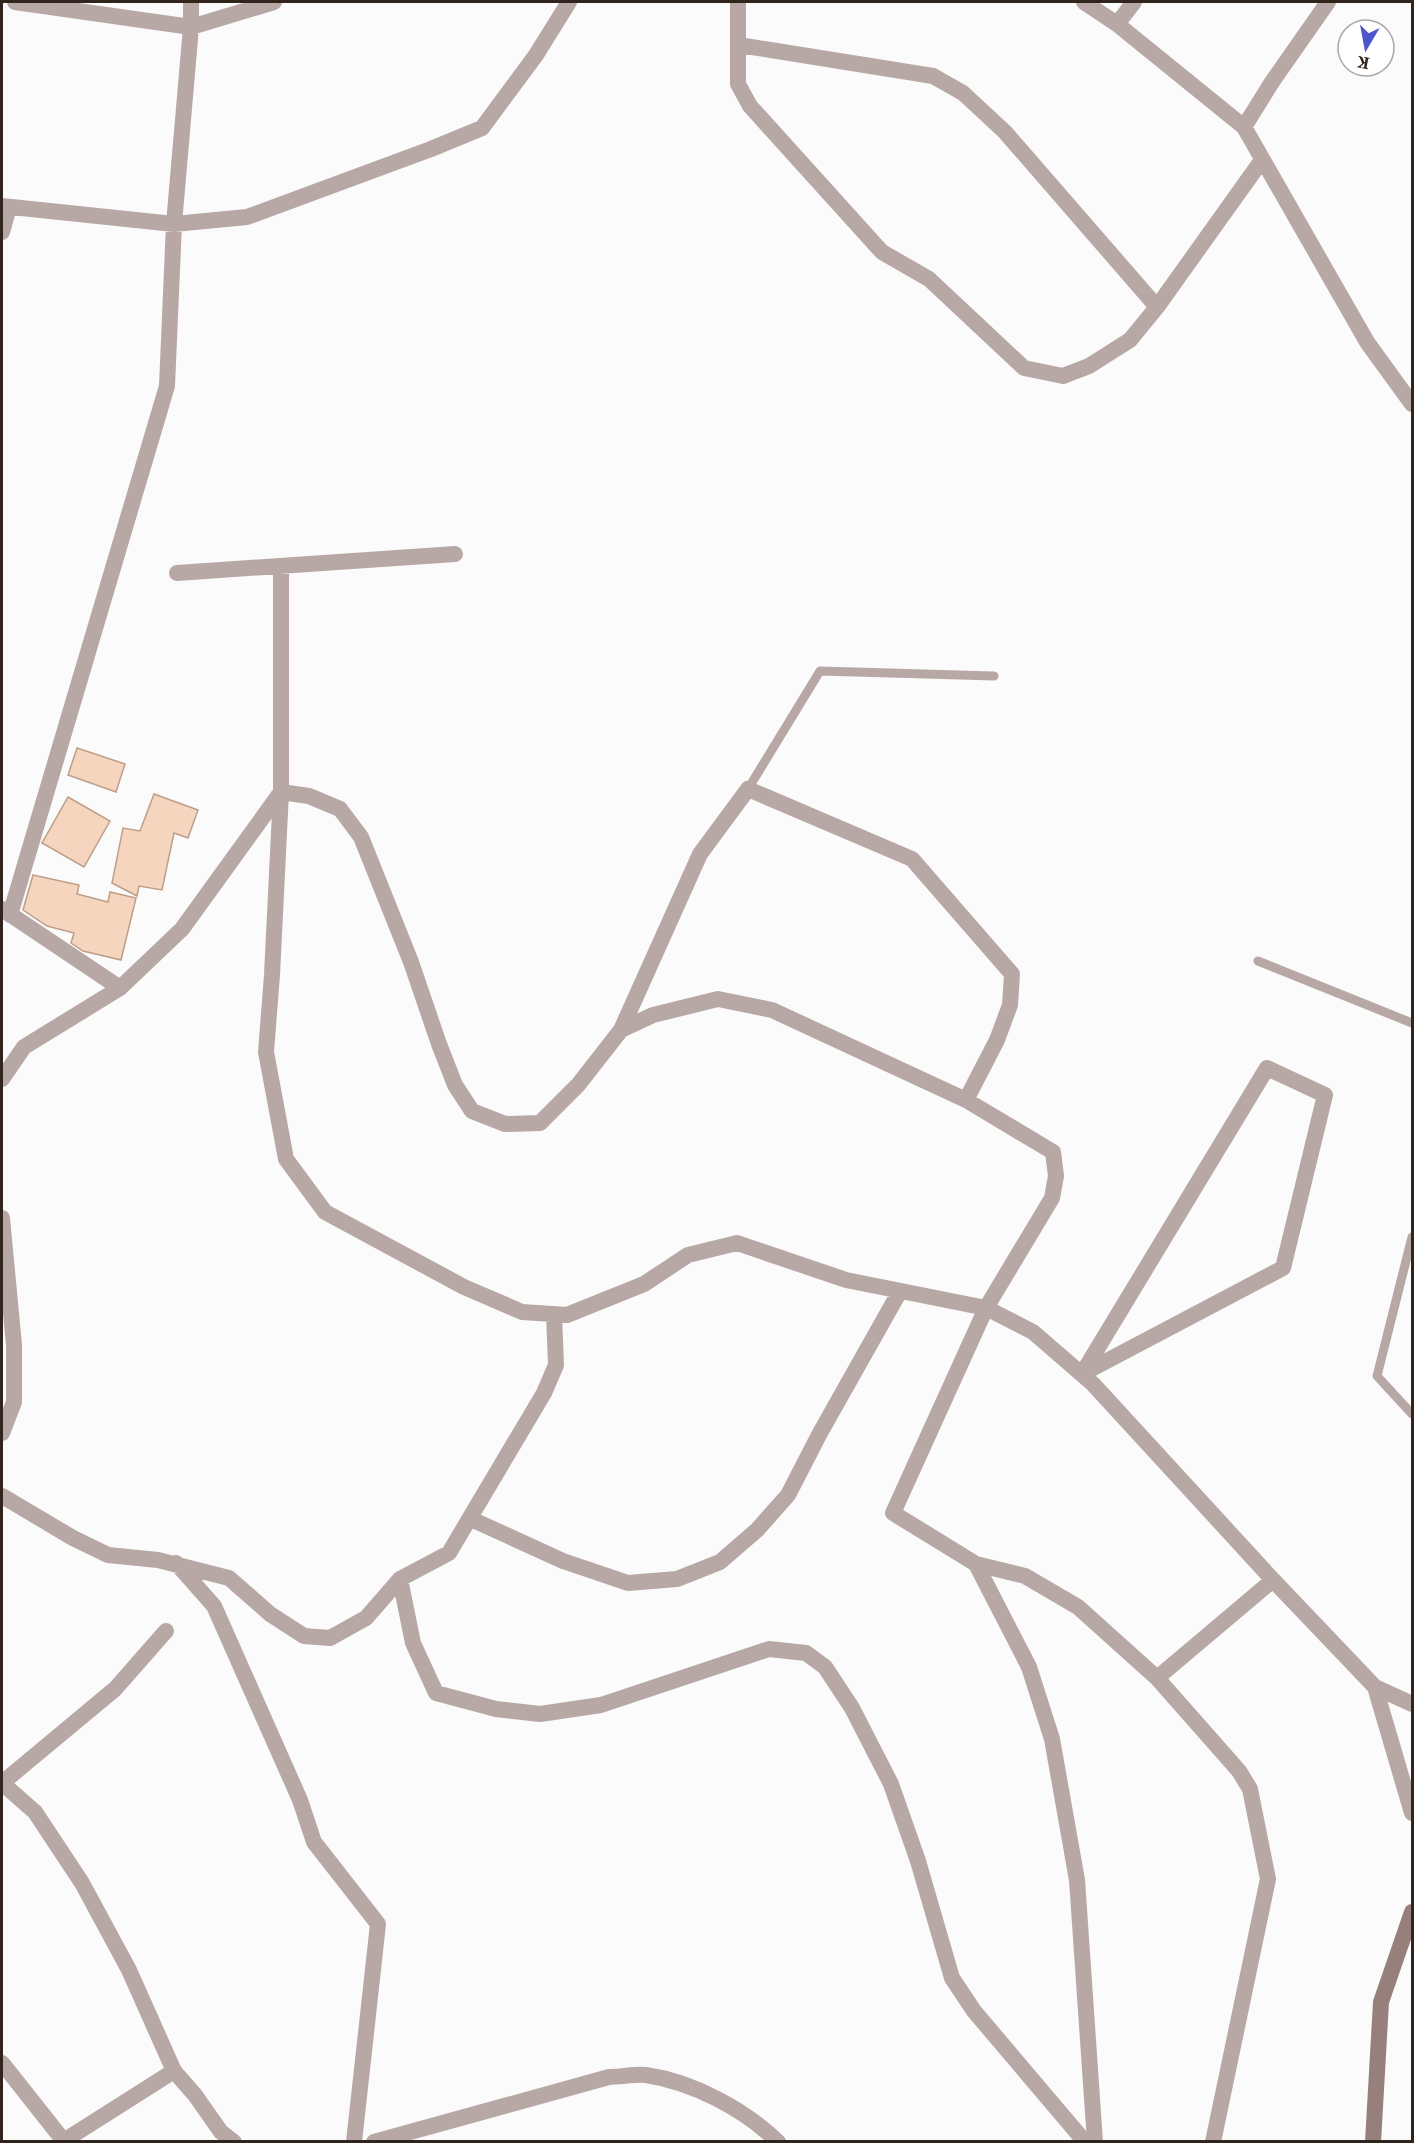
<svg xmlns="http://www.w3.org/2000/svg" width="1414" height="2143" font-family="'Noto Serif',serif">
	<style>
		.building { fill: #f6d5bf; stroke: #bd9e89; stroke-width: 1.5 }
		.lines { fill: none; stroke-linecap: round; stroke-linejoin: round }
		.service { stroke: #b8a8a5; stroke-width: 9 }
		.minor { stroke: #b8a8a5; stroke-width: 16 }
		.tertiary { stroke: #b8a8a5; stroke-width: 16 }
		.secondary { stroke: #97807c; stroke-width: 16 }
	</style>
	<rect width="100%" height="100%" fill="#fbfbfb"/>
	<path class="building" d="M77,748L125,764L116,792L68,775Z
		M154,794L198,810L188,838L174,833L162,890L139,886L137,896L112,883L123,828L140,831Z
		M68,797L110,821L84,867L42,843Z
		M33,875L79,885L77,894L108,902L110,892L136,898L121,960L83,951L71,943L74,933L47,926L23,910Z"/>
	<g class="lines">
		<path class="service" d="M748,789L820,671L994,676
			M1258,961L1412,1023
			M1412,1237L1377,1376L1412,1414"/>
		<path class="minor" d="M15,2L191,27L274,2
			M738,2V84L750,106L882,252L929,279L1024,368L1063,376L1089,366L1130,340L1157,307L1262,160
			M1084,2L1117,24L1244,127L1367,342L1412,404
			M1117,24L1134,2
			M739,45L933,76L963,93L1005,132L1157,307
			M1244,127L1272,82L1328,2
			M2,206L174,224L247,217L431,149L482,128L536,55L569,2
			M2,232L9,207
			M281,566V792L272,975L266,1052L286,1159L325,1212L464,1287L522,1312L567,1315L644,1284L688,1255L737,1243L846,1280L986,1308L1033,1332L1093,1384L1273,1580L1375,1687L1412,1704
			M177,573L455,554
			M2,909L120,988
			M10,915L167,386L174,224L191,27V2
			M621,1030L700,854L748,789L912,859L1012,974L1010,1005L997,1040L966,1100
			M1267,1068L1325,1095L1283,1268L1082,1374Z
			M2,1079L24,1047L120,988L182,929L281,792L309,796L340,809L361,837L411,962L439,1044L455,1085L472,1111L505,1124L540,1123L578,1085L621,1030L653,1015L718,999L772,1010L966,1100L1053,1152L1056,1176L1052,1198L986,1308L893,1513L976,1564L1025,1576L1078,1607L1157,1678L1239,1771L1250,1789L1268,1879L1213,2142
			M2,1218L14,1345V1402L2,1433
			M2,1496L73,1538L108,1555L158,1560L229,1578L270,1614L304,1636L330,1638L366,1618L400,1579L449,1553L544,1393L556,1365L554,1314
			M471,1519L563,1561L628,1583L677,1579L720,1562L757,1530L788,1495L820,1433L900,1291
			M176,1563L214,1606L300,1800L314,1842L378,1924L354,2142
			M976,1564L1029,1667L1052,1739L1077,1880L1095,2142
			M400,1579L413,1643L436,1693L496,1709L540,1714L601,1705L769,1649L806,1653L825,1667L852,1708L891,1784L918,1861L952,1978L974,2011L1085,2142
			M1157,1678L1273,1580
			M1375,1687L1412,1813
			M2,1783L115,1689L166,1631
			M2,2063L63,2140
			M62,2142L174,2071"/>
		<path class="tertiary" d="M2,1783L35,1812L82,1883L129,1970L174,2071L195,2095L221,2132L234,2142
			M374,2142L609,2077C621,2077 634,2074 646,2075C693,2082 744,2109 778,2142"/>
		<path class="secondary" d="M1373,2142L1381,2002L1412,1912"/>
	</g>
	<rect width="1414" height="2143" fill="none" stroke="#30241c" stroke-width="6"/>
	<g transform="translate(1366 48) rotate(190)"><circle r="28" fill="#ffffff" stroke="#aca7a4" stroke-width="1.5"/>
	<path d="M0-4.5L10 22L0 15L-10 22Z" fill="#4d56cc"/>
	<text y="-9" font-size="16" font-weight="bold" text-anchor="middle" fill="#30241c">K</text>
	</g>
</svg>
